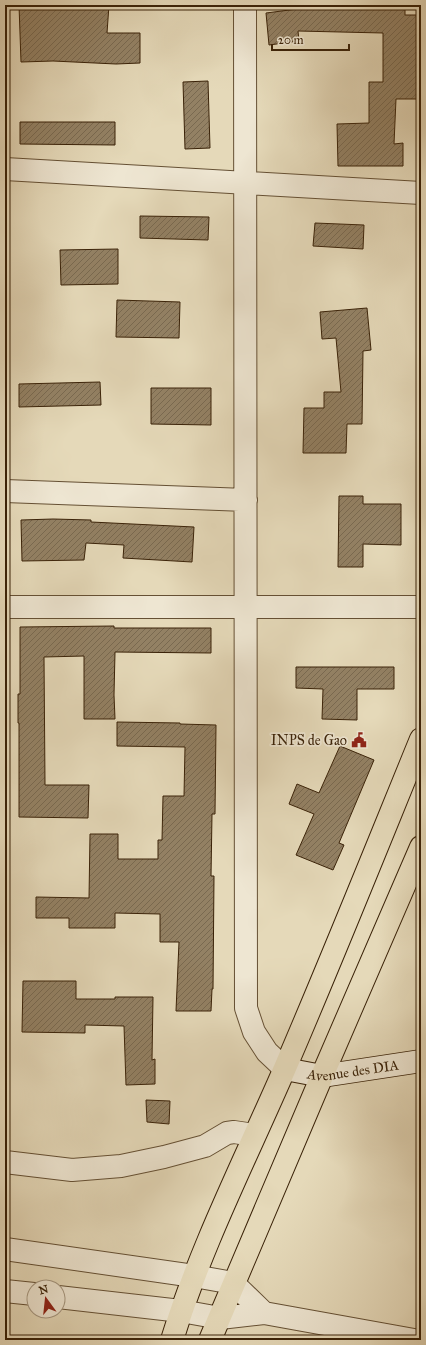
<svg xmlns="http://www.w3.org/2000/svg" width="426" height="1345" font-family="'IM FELL Great Primer',serif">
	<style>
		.building { fill: url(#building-hatch); stroke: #3a2208 }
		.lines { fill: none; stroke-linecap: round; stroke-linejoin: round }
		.street-casing { stroke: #655034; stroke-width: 24 }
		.secondary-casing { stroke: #3a2208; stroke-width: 24 }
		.primary-casing { stroke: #3a2208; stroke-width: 24 }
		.street { stroke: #eee6d2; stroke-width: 22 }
		.secondary { stroke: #eee6d2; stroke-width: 22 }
		.primary { stroke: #e5d9b9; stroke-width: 22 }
		.labels { text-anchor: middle; stroke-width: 3.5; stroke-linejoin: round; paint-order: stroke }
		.poi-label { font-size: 14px; fill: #3a2208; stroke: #eee6d2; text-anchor: end }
		.street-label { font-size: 14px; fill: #3a2208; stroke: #eee6d2 }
	</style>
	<defs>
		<pattern id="building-hatch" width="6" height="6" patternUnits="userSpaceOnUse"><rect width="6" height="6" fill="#938164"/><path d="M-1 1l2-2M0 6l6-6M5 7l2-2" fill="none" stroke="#796950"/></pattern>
	</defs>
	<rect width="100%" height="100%" fill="#e5d9b9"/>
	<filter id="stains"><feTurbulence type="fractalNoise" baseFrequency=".005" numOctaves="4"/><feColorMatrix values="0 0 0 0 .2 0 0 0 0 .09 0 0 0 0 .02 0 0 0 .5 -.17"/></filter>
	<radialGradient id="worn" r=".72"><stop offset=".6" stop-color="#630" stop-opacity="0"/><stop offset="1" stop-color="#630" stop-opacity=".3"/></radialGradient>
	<path class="building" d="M19,5H109L107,33H140V63L116,64L53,61L21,62Z
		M372,5H405V15H421V99H396L394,144L403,143V166H338L337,124L369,123V82H383V33L298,31L299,41L269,45L266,13L305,8V6L372,8Z
		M208,81L210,148L185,149L183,82Z
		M20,122H115V145L20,144Z
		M140,216L209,217L208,240L140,238Z
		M315,223L364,225L363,249L313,246Z
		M118,249V284L61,285L60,250Z
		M117,300L180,302L179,338L116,337Z
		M367,308L371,350L363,351L362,424H347L346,453H303L304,408H324V392H341L336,338L322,339L320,312Z
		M100,382L101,405L19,407V384Z
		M151,388H211V425L151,424Z
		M339,496H363V504H401V545L363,544V567H338Z
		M53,519L91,520V522L194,527L192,562L123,558L124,545L86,543L84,560L22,561L21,520Z
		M114,626V628H211V653L115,652L114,695L115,719H84V656L44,657L45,785H89L88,818L19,817V723H18V694H20V627Z
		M296,667H394V689H357V720L322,719L323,689L296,688Z
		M117,722L180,723V724L216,725L215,814H212L211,876H214L213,989H212L211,1011H176L179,942H160V914L115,913V928H69V918H36V897L89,898L90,834H118V859H158V840H162L163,796H184L185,747L117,746Z
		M340,746L374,760L339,843L344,845L333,870L296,855L314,814L289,804L297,784L319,793Z
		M23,981H76V999H115V997H153L152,1060L155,1059V1084L126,1085L124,1026L85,1025V1033L22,1032Z
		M146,1100L170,1101L169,1124L147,1122Z"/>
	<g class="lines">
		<g class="street-casing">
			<path id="street" d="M245,5L246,1008L254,1032L267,1052L285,1069
				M5,169L421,193
				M5,491L246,500
				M5,607H421
				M5,1162L72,1170L121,1166L164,1157L205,1146L227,1133L234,1132L254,1135
				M5,1249L194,1276L233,1283L264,1313L414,1340
				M5,1291L34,1294
				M58,1297L181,1311L220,1318L264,1313"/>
		</g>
		<g class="secondary-casing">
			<g id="secondary">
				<path id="s1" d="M285,1069L322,1076L421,1061"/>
			</g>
		</g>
		<g class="primary-casing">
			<path id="primary" d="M172,1340C201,1246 246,1158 285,1068C332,959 376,849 421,739
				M210,1340L322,1076L421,847"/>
		</g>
		<use href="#street" class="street"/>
		<use href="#secondary" class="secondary"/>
		<use href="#primary" class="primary"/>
	</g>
	<defs>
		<g id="civic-bare" transform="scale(1.2)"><path d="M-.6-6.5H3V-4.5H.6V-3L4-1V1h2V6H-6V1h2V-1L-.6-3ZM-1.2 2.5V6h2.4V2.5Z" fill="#8f2418" stroke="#eee6d2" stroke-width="2.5" paint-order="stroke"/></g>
	</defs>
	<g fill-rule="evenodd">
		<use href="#civic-bare" x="359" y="740"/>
	</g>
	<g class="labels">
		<g class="poi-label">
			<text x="347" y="745">INPS de Gao</text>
		</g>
		<g class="street-label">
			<text dy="5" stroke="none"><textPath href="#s1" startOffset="69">Avenue des DIA</textPath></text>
		</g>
	</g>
	<rect width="426" height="1345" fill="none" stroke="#e5d9b9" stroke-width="20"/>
	<rect x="6" y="6" width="414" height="1333" fill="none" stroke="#3a2208" stroke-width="2"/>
	<rect x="10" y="10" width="406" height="1325" fill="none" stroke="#3a2208"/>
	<g transform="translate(46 1299) rotate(345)"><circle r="19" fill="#eee6d2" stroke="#a69881"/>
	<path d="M0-3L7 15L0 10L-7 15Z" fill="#8f2418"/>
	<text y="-6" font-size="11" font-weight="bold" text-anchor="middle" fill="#3a2208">N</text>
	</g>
	<path d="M272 44v6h77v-6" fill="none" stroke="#3a2208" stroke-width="2"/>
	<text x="278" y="44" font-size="12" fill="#3a2208" stroke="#eee6d2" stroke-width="3" paint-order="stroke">20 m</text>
	<rect width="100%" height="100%" filter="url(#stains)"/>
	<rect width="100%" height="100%" fill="url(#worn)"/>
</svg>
